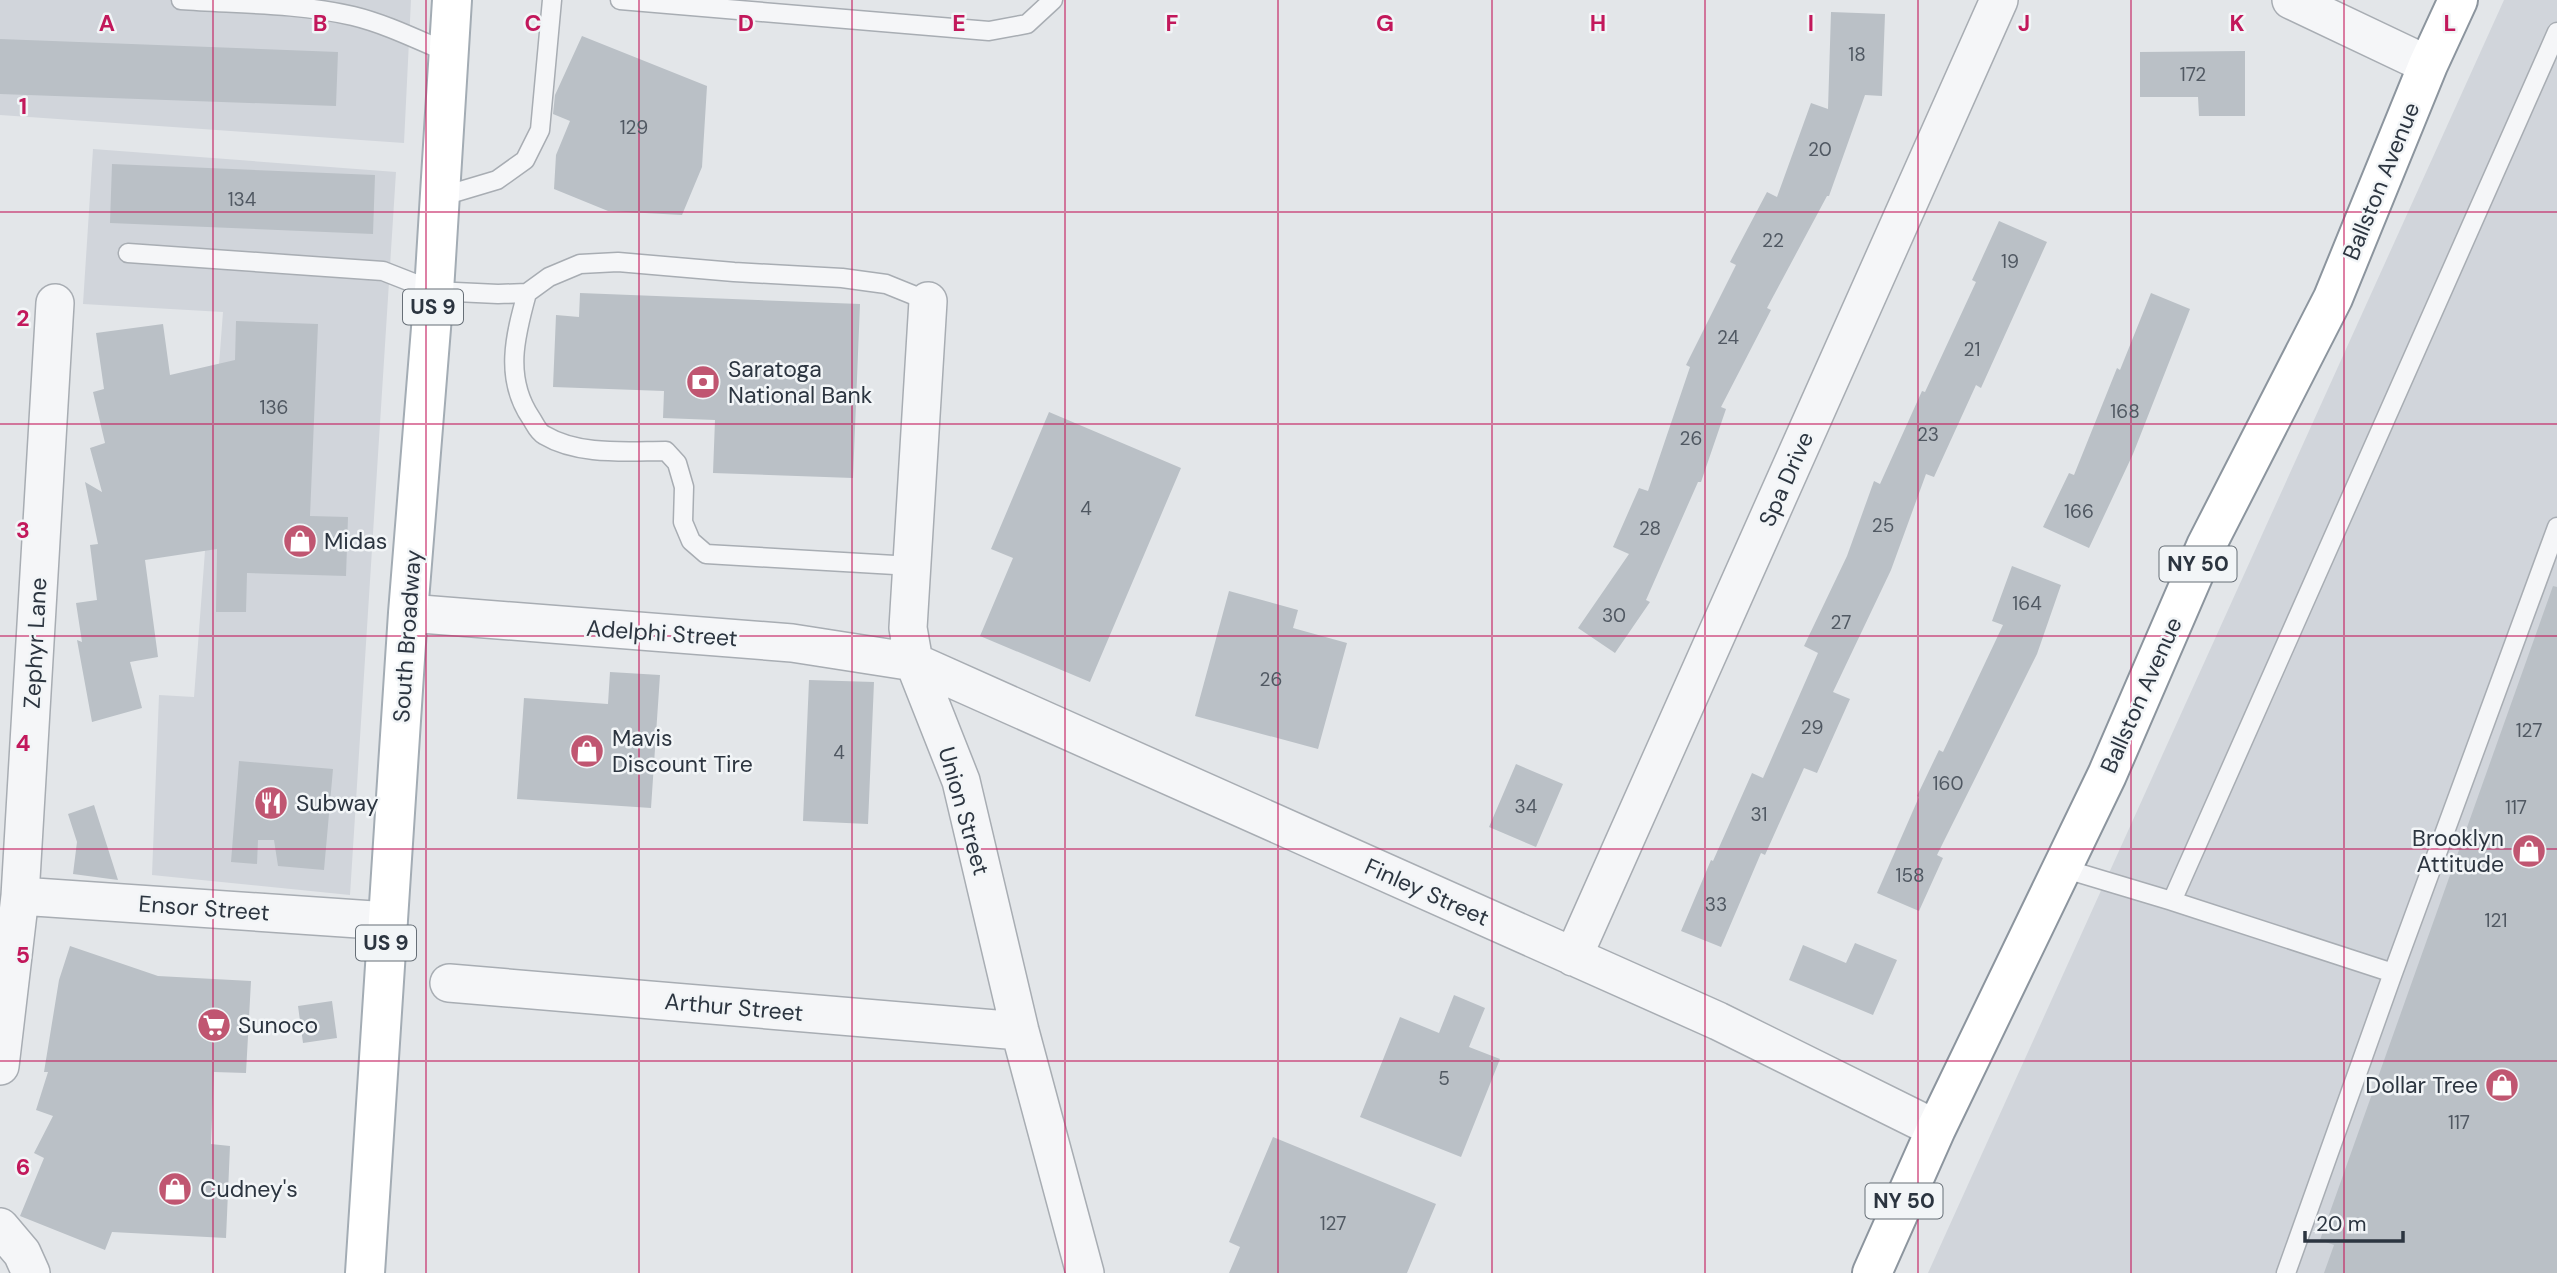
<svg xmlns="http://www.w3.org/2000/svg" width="2557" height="1273" font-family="'DM Sans',sans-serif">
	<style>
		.built { fill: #d1d5db }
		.building { fill: #bac0c6 }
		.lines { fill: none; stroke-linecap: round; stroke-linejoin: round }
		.service-casing { stroke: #a8adb3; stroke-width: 21 }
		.minor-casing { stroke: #a8adb3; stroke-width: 40 }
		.primary-casing { stroke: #a3acb4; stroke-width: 42 }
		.trunk-casing { stroke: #8c959e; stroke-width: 42 }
		.service { stroke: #f5f6f8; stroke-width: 18 }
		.minor { stroke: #f5f6f8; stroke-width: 37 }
		.primary { stroke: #fff; stroke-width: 38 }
		.trunk { stroke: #fff; stroke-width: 38 }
		.grid { fill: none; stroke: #c2185b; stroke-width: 2; stroke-opacity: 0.55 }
		.labels { text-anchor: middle; stroke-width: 5; stroke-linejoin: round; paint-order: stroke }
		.number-label { font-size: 19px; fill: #505862 }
		.shield { fill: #f2f5f7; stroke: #676f77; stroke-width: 2 }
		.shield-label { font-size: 21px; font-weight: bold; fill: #2c3540 }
		.street-label { font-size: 23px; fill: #2c3540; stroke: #f2f5f7 }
		.poi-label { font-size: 23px; fill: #2c3540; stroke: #f2f5f7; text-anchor: start }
		.grid-label { font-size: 23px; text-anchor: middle; font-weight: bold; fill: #c2185b; stroke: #f2f5f7; stroke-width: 5; stroke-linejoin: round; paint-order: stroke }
	</style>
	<rect width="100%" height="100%" fill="#e3e6e9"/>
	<path class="built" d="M0,0H411L404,143L0,115Z
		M2504,0H2557V1273H1928Z
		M93,149L396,172L350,895L152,875L159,695L194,697L223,312L83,304Z"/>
	<path class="building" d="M1831,12L1885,14L1882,96L1865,95L1829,196H1827L1767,308L1771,310L1721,407L1726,409L1701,482H1698L1646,600L1650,602L1615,653L1578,628L1629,554L1613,547L1639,488L1648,491L1690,367L1686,365L1736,265L1730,262L1767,192L1777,197L1811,103L1828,109Z
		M582,36L707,86L702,167L682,215L608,211L554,189L556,155L570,121L553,114L555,95Z
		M0,39L338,52L336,106L0,94Z
		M2245,51V116H2199L2198,97H2140V52Z
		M112,164L375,175L373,234L110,223Z
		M1999,221L2047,242L1981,388L1976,385L1934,477L1926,474L1891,570L1833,692L1850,699L1817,773L1804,768L1765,855L1761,853L1721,947L1681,931L1711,860L1713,861L1752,773L1763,778L1818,653L1804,646L1847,556L1874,481L1880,484L1922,391L1925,392L1976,282L1972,280Z
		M580,293L860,304L853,478L713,473L715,420L663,418L664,391L553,387L556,315L579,317Z
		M2151,293L2190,309L2133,454L2089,548L2043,527L2069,473L2074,475L2117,368L2120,370Z
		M236,321L318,324L310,516L348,517L346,576L247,573L246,612H216L217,549L145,560L158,657L130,662L142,708L92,722L77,640L82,642L76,603L97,600L90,545L98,544L85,482L102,492L90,448L105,443L93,392L104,389L96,333L163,324L170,375L235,360Z
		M1049,412L1181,468L1090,682L980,636L1013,558L991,549Z
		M2012,566L2061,585L2037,654L1937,855L1943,858L1919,911L1877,893L1919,797L1917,796L1939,750L1943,752L2003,625L1992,621Z
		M2553,586L2557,587V1273H2324L2334,1245L2320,1240Z
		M1229,591L1298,610L1293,628L1347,643L1318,749L1195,716Z
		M610,672L660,675L651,808L517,799L524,698L608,704Z
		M809,680L874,682L868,824L803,821Z
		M239,761L333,769L324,870L278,866L274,840H258L257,864L231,862Z
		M1516,764L1563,784L1536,847L1489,827Z
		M94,805L118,880L73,874L77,842L68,814Z
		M1855,943L1897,960L1873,1015L1789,980L1803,945L1846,963Z
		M70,946L158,976L251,981L246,1073L214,1072L211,1144L230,1146L226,1238L112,1232L105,1250L20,1216L44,1158L34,1153L53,1116L36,1110L48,1072H44L59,980Z
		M1454,995L1485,1008L1469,1047L1500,1059L1461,1157L1360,1117L1400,1017L1439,1033Z
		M332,1001L337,1038L303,1043L298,1006Z
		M1273,1137L1436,1204L1407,1273H1229L1240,1247L1229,1242Z"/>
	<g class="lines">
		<g class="service-casing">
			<path id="service" d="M181,0C237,4 297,3 353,16C386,24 418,40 449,53
				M620,0L989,31L1027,24L1053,0
				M440,197L497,180L525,160L540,130L552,0
				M128,253L383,271L434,291L498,294L527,293L549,277L580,264L618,262L734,272L842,278L886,284L928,301
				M527,293C515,336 504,378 531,418C535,424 538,432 544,435C579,456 627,451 666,451L677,463L684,487L683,522L691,541L706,554L912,566
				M2062,868L2172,901L2393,973
				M2172,901L2557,32
				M2286,1273L2393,973L2557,527"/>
		</g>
		<g class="minor-casing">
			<path id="minor" d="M2291,0L2428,65
				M928,301L908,628L914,662L961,781L1020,1031L1085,1273
				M408,613L792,643L914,662L1718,1021L1936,1129
				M20,896L388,921
				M1573,957L1999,0
				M449,983L1020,1031
				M0,1066L20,896L55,303
				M0,1227L22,1253L31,1273"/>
		</g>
		<g class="primary-casing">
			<path id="primary" d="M365,1273L408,613L434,291L452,0"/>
		</g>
		<g class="trunk-casing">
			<path id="trunk" d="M1872,1273L1936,1129L2107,775L2206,546L2333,298L2428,65L2458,0"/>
		</g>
		<use href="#service" class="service"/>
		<use href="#minor" class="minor"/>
		<use href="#primary" class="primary"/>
		<use href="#trunk" class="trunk"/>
	</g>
	<path class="grid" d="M213,0V1273M426,0V1273M639,0V1273M852,0V1273M1065,0V1273M1278,0V1273M1492,0V1273M1705,0V1273M1918,0V1273M2131,0V1273M2344,0V1273M0,212H2557M0,424H2557M0,636H2557M0,849H2557M0,1061H2557"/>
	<defs>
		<g id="bank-disc" transform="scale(1.75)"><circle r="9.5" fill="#c05671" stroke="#f2f5f7"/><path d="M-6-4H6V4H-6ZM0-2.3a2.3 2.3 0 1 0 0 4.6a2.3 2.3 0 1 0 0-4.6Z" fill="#fff"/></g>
		<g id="shop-disc" transform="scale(1.75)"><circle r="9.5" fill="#c05671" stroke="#f2f5f7"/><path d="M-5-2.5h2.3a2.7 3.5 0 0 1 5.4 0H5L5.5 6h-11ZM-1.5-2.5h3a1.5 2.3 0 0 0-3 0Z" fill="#fff"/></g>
		<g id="restaurant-disc" transform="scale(1.75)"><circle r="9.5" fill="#c05671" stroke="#f2f5f7"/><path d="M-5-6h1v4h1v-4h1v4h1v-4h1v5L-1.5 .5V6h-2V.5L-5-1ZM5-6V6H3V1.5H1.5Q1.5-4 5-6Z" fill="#fff"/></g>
		<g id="supermarket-disc" transform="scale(1.75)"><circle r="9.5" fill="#c05671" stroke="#f2f5f7"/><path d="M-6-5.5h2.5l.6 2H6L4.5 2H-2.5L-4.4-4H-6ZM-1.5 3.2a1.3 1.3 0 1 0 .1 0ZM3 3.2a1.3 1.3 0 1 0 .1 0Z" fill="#fff"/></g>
	</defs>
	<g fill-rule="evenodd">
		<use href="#bank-disc" x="703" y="382"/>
		<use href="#shop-disc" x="300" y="541"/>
		<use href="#shop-disc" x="587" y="751"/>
		<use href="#restaurant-disc" x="271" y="803"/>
		<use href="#shop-disc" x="2529" y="851"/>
		<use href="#supermarket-disc" x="214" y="1025"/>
		<use href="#shop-disc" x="2502" y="1085"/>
		<use href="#shop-disc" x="175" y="1189"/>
	</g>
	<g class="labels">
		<g class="number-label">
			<text x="1857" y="61">18</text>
			<text x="2193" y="81">172</text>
			<text x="634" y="134">129</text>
			<text x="1820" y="156">20</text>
			<text x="242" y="206">134</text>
			<text x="1773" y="247">22</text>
			<text x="2010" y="268">19</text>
			<text x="1728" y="344">24</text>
			<text x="1972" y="356">21</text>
			<text x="274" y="414">136</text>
			<text x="2125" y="418">168</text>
			<text x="1928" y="441">23</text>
			<text x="1691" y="445">26</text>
			<text x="1086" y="515">4</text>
			<text x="2079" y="518">166</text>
			<text x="1883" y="532">25</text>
			<text x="1650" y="535">28</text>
			<text x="2027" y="610">164</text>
			<text x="1614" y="622">30</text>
			<text x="1841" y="629">27</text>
			<text x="1271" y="686">26</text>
			<text x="1812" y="734">29</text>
			<text x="2529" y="737">127</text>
			<text x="839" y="759">4</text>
			<text x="1948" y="790">160</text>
			<text x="1526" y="813">34</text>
			<text x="2516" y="814">117</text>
			<text x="1759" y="821">31</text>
			<text x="1910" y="882">158</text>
			<text x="1716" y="911">33</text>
			<text x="2496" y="927">121</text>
			<text x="1444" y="1085">5</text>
			<text x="2459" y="1129">117</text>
			<text x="1333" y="1230">127</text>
		</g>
		<g class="shield">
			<rect x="403" y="289.5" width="60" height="35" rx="5"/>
			<rect x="2159.5" y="546.5" width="77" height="35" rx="5"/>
			<rect x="356" y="925.5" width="60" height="35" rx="5"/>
			<rect x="1865.5" y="1183.5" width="77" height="35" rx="5"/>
		</g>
		<g class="shield-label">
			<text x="433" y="314">US 9</text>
			<text x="2198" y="571">NY 50</text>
			<text x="386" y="950">US 9</text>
			<text x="1904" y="1208">NY 50</text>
		</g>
		<g class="street-label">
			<text transform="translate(2381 181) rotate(-68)" y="8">Ballston Avenue</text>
			<text transform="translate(1786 479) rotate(-66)" y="8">Spa Drive</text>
			<text transform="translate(662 633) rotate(4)" y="8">Adelphi Street</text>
			<text transform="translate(407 636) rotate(-86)" y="8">South Broadway</text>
			<text transform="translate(35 643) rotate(-87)" y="8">Zephyr Lane</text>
			<text transform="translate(2141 695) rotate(-66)" y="8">Ballston Avenue</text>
			<text transform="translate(964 811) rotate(74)" y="8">Union Street</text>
			<text transform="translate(1427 892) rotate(24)" y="8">Finley Street</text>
			<text transform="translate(204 908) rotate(4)" y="8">Ensor Street</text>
			<text transform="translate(734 1007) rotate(5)" y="8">Arthur Street</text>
		</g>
		<g class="poi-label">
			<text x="728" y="377">Saratoga<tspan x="728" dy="26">National Bank</tspan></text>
			<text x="324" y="549">Midas</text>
			<text x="612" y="746">Mavis<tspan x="612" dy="26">Discount Tire</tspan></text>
			<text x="296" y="811">Subway</text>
			<text x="2504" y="846" text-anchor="end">Brooklyn<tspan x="2504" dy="26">Attitude</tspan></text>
			<text x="238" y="1033">Sunoco</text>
			<text x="2478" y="1093" text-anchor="end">Dollar Tree</text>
			<text x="200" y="1197">Cudney's</text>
		</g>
	</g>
	<g class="grid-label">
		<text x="107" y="31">A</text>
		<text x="320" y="31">B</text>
		<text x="533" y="31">C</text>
		<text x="746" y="31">D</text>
		<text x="959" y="31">E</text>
		<text x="1172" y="31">F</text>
		<text x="1385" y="31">G</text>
		<text x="1598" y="31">H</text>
		<text x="1811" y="31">I</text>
		<text x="2024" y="31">J</text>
		<text x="2237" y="31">K</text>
		<text x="2450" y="31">L</text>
		<text x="23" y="114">1</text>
		<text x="23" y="326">2</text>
		<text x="23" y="538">3</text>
		<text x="23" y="751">4</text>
		<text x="23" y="963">5</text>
		<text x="23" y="1175">6</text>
	</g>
	<path d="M2305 1231v10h98v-10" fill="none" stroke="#2c3540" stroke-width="3.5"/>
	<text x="2316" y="1231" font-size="21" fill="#2c3540" stroke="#f2f5f7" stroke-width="5" paint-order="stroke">20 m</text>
</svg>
